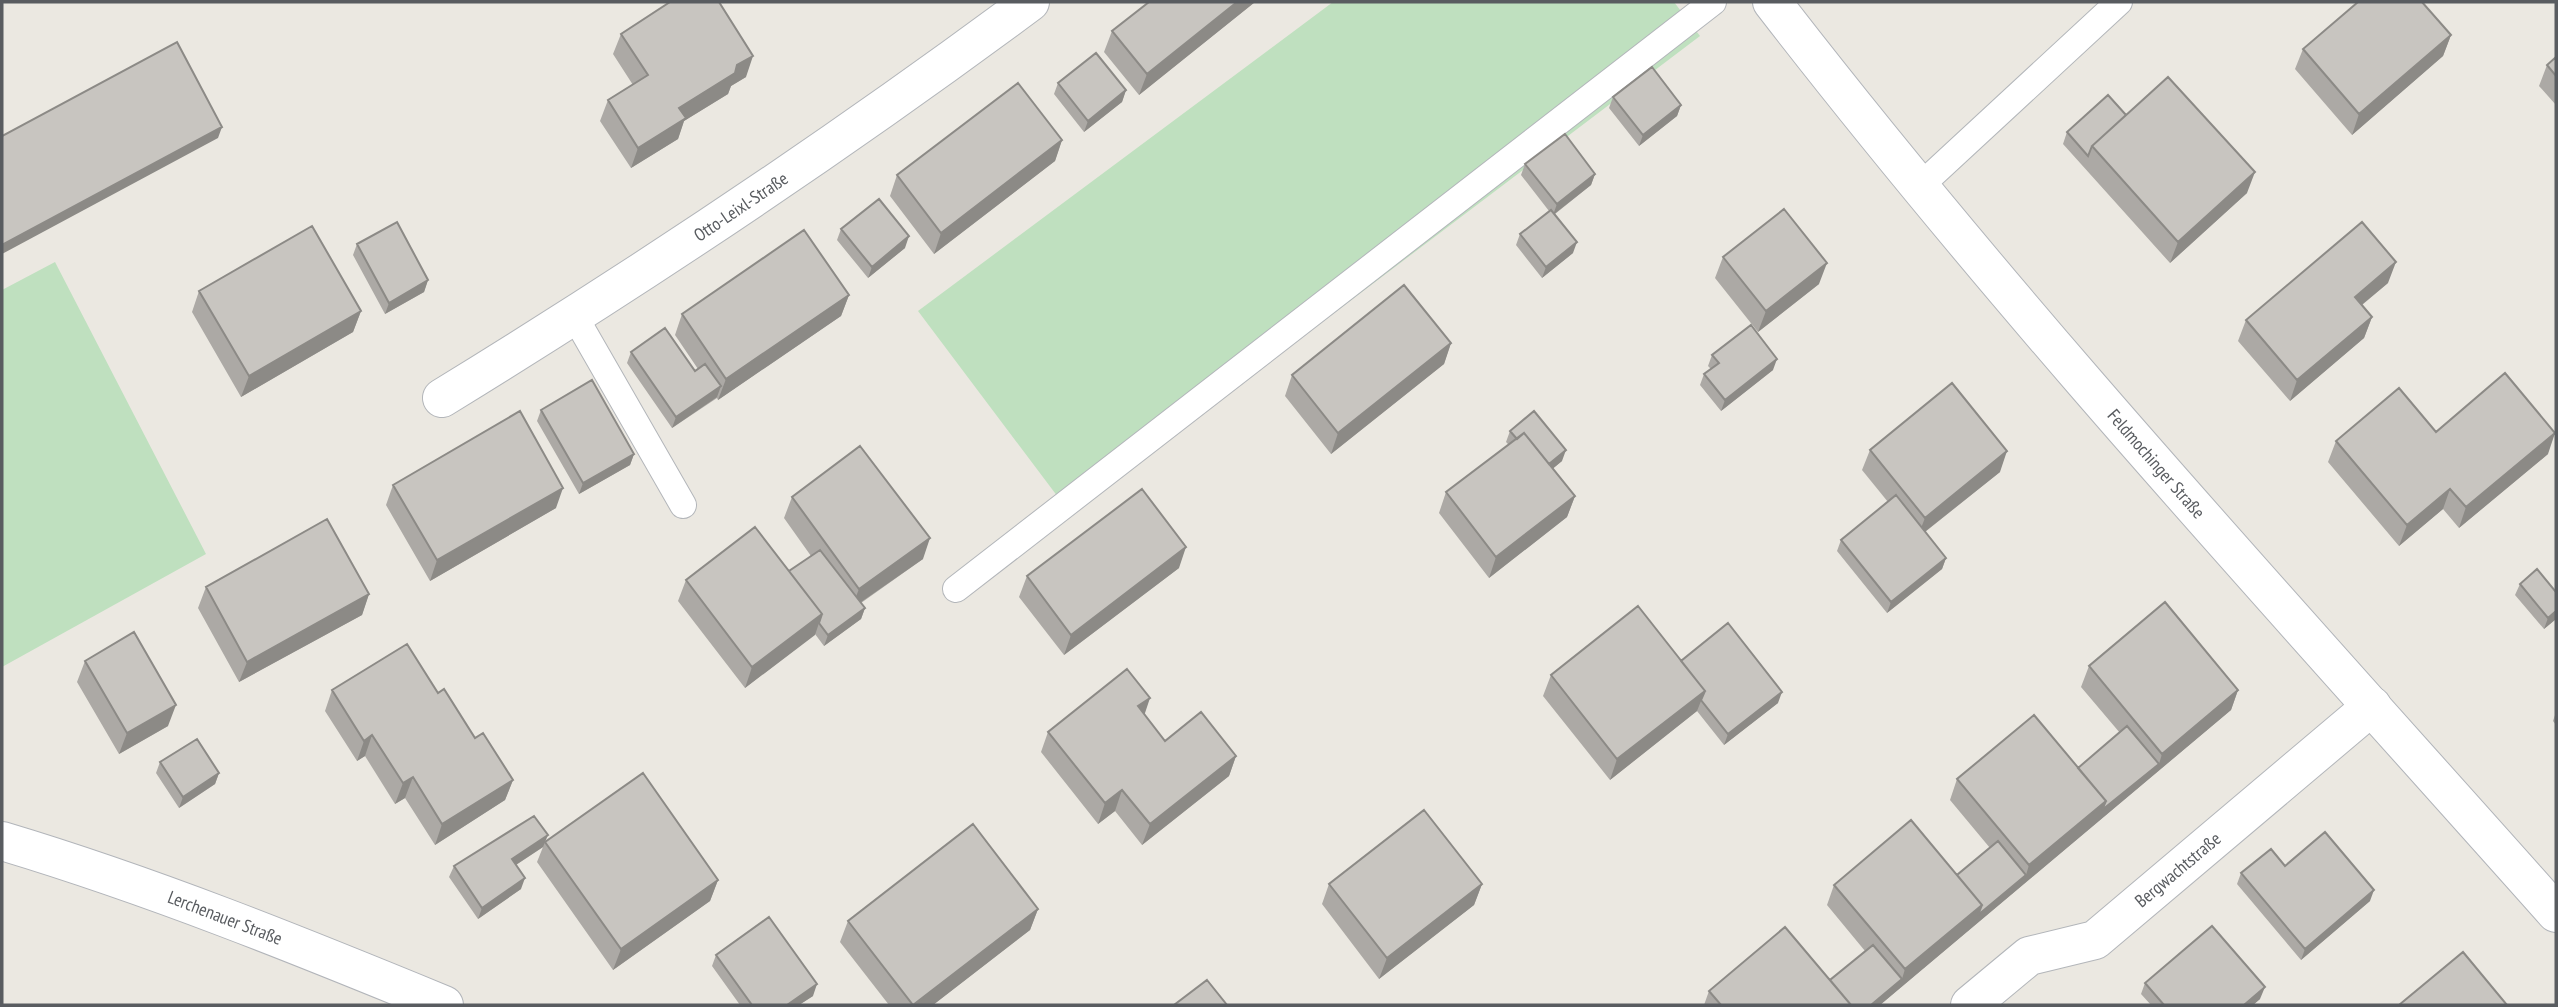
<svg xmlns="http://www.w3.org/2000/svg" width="2558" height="1007" font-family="'PT Sans Narrow',sans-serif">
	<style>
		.green { fill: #bfe0bf }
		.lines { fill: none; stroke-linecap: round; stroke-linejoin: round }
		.lane-casing { stroke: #b3b6ba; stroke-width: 28 }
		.street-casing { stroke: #b3b6ba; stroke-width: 40 }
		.secondary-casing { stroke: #b2b5ba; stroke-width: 40 }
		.lane { stroke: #fff; stroke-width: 26 }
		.street { stroke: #fff; stroke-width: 38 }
		.secondary { stroke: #fff; stroke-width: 38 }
		.wall { fill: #aca9a5 }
		.shaded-wall { fill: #8c8a86 }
		.building { fill: #c8c5c0; stroke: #8c8a86; stroke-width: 2 }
		.labels { text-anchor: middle; stroke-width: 5; stroke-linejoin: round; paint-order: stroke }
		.street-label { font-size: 18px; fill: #595c60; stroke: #fff }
	</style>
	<rect width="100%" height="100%" fill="#ebe8e1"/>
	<path class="green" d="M1333,2H1674L1700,36L1070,513L918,311Z
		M55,262L206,554L2,667V290Z"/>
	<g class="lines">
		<g class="lane-casing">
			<path id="lane" d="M1919,187L2119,2
				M575,317L683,505
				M956,589L1713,2"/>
		</g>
		<g class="street-casing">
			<path id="street" d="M442,398C644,274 840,143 1030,2
				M1970,1005L2029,956L2095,940L2372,706"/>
		</g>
		<g class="secondary-casing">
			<path id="secondary" d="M1772,2C2017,319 2290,614 2556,913
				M2,841C152,886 298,945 444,1005"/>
		</g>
		<use href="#lane" class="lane"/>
		<use href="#street" class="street"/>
		<use href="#secondary" class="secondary"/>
	</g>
	<path class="wall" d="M1255,2L1139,95L1104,52L1112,31Z
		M621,34L746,77L731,86L728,94L684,121L678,139L631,168L600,121L608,100L633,85L613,54Z
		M2451,35L2443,56L2352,135L2295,69L2303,49Z
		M2556,57V105L2539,86L2547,65Z
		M1058,83L1126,90L1122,102L1084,132L1054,94Z
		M1613,97L1681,105L1677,116L1639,146L1609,108Z
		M2067,132L2247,193L2170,263L2063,144Z
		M1062,140L1055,161L934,254L890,196L897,175Z
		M1525,164L1595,174L1591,185L1555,214L1573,253L1542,278L1516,245L1520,234L1549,211L1521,175Z
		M841,229L905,248L868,278L837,240Z
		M357,244L428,280L424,292L385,314L353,255Z
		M1723,257L1819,284L1758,332L1715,278Z
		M2388,283L2362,305L2372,317L2364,338L2290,401L2238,341L2246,320Z
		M199,291L361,311L353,332L241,397L192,312Z
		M849,295L841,316L718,400L717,398L672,428L627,363L631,352L695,371L698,369L675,335L682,314Z
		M1451,343L1444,364L1331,454L1285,396L1292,375Z
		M1712,355L1773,370L1721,411L1700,385L1704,374L1711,369L1708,366Z
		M541,410L634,454L630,465L579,494L537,421Z
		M1510,431L1562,461L1552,469L1575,496L1567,517L1489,578L1439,513L1446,492L1509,445L1506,442Z
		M2436,432L2548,454L2459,528L2443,509L2399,546L2328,462L2336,441Z
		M1870,450L2000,472L1925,532L1946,558L1942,569L1887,613L1837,551L1841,540L1888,502L1862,470Z
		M393,485L556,508L430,581L386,505Z
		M792,497L923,559L861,603L865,608L861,619L824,646L815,634L745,688L678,601L686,580L789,571L811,556L784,518Z
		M1179,568L1064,655L1019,597L1027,576Z
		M2520,584L2556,619L2544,629L2515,595Z
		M206,587L369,594L362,615L239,682L198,608Z
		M85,661L168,726L119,754L77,682Z
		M1681,661L1778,703L1724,745L1697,711L1610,780L1543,696L1551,675Z
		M2089,666L2238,690L2231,710L1880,1005H1704L1709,991L1830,980L1865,951L1827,905L1834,885L1957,875L1990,848L1950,800L1957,779L2078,768L2120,733L2081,687Z
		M332,690L438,693L475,738L513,780L505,800L435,845L405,798L395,804L365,756L357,761L325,711Z
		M2556,712V725L2553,721Z
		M1144,714L1165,741L1236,756L1229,776L1142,845L1115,811L1098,824L1041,752L1048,732Z
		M160,762L219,773L215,784L179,808L156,773Z
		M546,841L718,880L710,901L613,970L537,862L543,847L516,865L521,889L478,919L449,877L454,866Z
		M2285,866L2370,901L2301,960L2237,884L2241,873Z
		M1329,884H1482L1474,905L1379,979L1322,904Z
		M1038,909L1030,930L933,1005H889L840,942L848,921Z
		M716,955L813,996L799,1005H740L712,966Z
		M2145,983L2260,999L2253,1005H2151L2141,994Z"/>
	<path class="shaded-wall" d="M1237,2H1255L1139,95L1147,74Z
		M2451,35L2443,56L2352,135L2359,114Z
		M753,56L746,77L731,86L728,94L684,121L678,139L631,168L638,148L679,108L737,65Z
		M1126,90L1122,102L1084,132L1088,121Z
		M1681,105L1677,116L1639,146L1643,135Z
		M222,127L218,138L2,254V245Z
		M1062,140L1055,161L934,254L941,233Z
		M2255,172L2247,193L2170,263L2178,242Z
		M1595,174L1591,185L1553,215L1557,204Z
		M909,236L905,248L868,278L872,267Z
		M1577,242L1573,253L1542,278L1546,267Z
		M2396,262L2388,283L2347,317L2355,297Z
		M1827,263L1819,284L1758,332L1766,311Z
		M428,280L424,292L385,314L389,303Z
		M849,295L841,316L718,400L726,379Z
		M361,311L353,332L241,397L249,376Z
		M2372,317L2364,338L2290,401L2297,380Z
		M1451,343L1444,364L1331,454L1338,433Z
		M1777,359L1773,370L1721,411L1725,400Z
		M721,386L717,397L672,428L676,417Z
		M2555,433L2548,454L2459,528L2466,507Z
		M1566,450L1562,461L1538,481L1542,470Z
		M2007,451L2000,472L1917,538L1925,518Z
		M634,454L630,465L579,494L583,483Z
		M563,488L556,508L430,581L437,560Z
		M2450,489L2443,509L2399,546L2407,525Z
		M1575,496L1567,517L1489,578L1496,557Z
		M930,538L923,559L851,609L859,589Z
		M1186,547L1179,568L1064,655L1071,635Z
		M1946,558L1942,569L1887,613L1891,602Z
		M369,594L362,615L239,682L247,662Z
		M865,608L861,619L824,646L828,635Z
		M2556,611V619L2544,629L2548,618Z
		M822,614L815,635L745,688L752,667Z
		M2238,690L2231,710L1880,1005H1871L1902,979L1905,969L1982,905L2026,875L2029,865L2106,801L2159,764L2162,754Z
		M1705,691L1697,711L1610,780L1617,759Z
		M1782,692L1778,703L1724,745L1728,734Z
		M1150,698L1143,719L1138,706Z
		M176,705L168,726L119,754L127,733Z
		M372,735L365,756L357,761L364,741Z
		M1236,756L1229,776L1142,845L1150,824Z
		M219,773L215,784L179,808L183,797Z
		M413,777L405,798L395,804L403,783Z
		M513,780L505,800L435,845L442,824Z
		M1122,790L1115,811L1098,824L1105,803Z
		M548,835L543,847L508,870L512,859Z
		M525,878L521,889L478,919L482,908Z
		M718,880L710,901L613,970L621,949Z
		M1482,884L1474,905L1379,979L1387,958Z
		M2374,890L2370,901L2301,960L2305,949Z
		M1038,909L1030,930L933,1005H914Z
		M817,984L813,996L799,1005H787Z
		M2265,987L2260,999L2253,1005H2244Z"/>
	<path class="building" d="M670,2H719L753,56L737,65L735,73L679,108L686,118L638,148L608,100L648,75L621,34Z
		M1149,2H1237L1147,74L1112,31Z
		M2358,2H2422L2451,35L2359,114L2303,49Z
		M177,42L222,127L2,245V136Z
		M1096,53L1126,90L1088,121L1058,83Z
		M2556,57V76L2547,65Z
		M1652,67L1681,105L1643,135L1613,97Z
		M2168,77L2255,172L2178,242L2092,146Z
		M1018,83L1062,140L941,233L897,175Z
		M2108,95L2126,115L2092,146L2088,156L2067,132Z
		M1565,134L1595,174L1557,204L1525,164Z
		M879,199L909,236L872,267L841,229Z
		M1784,209L1827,263L1766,311L1723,257Z
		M1551,210L1577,242L1546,267L1520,234Z
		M397,222L428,280L389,303L357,244Z
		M2362,222L2396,262L2355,297L2372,317L2297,380L2246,320Z
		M312,226L361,311L249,376L199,291Z
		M804,230L849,295L726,379L682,314Z
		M1404,285L1451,343L1338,433L1292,375Z
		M1751,325L1777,359L1725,400L1704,374L1719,363L1712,355Z
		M665,328L695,371L705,364L721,386L676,417L631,352Z
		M2505,373L2555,433L2466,507L2450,489L2407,525L2336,441L2399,388L2436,432Z
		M592,380L634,454L583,483L541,410Z
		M1952,383L2007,451L1925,518L1870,450Z
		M520,411L563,488L437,560L393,485Z
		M1534,411L1566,450L1549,464L1524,433L1517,439L1510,431Z
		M1524,433L1575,496L1496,557L1446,492Z
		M860,446L930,538L859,589L792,497Z
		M1142,489L1186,547L1071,635L1027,576Z
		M1896,495L1946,558L1891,602L1841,540Z
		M327,519L369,594L247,662L206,587Z
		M755,527L822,614L752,667L686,580Z
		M820,550L865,608L828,635L819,623L822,614L789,571Z
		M2537,569L2556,592V611L2548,618L2520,584Z
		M2165,602L2238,690L2162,754L2089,666Z
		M1638,606L1705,691L1617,759L1551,675Z
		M1728,623L1782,692L1728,734L1701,700L1705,691L1681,661Z
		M134,632L176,705L127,733L85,661Z
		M407,644L438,693L444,689L475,738L483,733L513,780L442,824L413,777L403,783L372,735L364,741L332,690Z
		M1127,669L1150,698L1138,706L1165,741L1201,712L1236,756L1150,824L1122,790L1105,803L1048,732Z
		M2034,715L2106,801L2029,865L1957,779Z
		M2127,726L2159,764L2102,810L2106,801L2078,768Z
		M197,739L219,773L183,797L160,762Z
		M643,773L718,880L621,949L545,842Z
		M1424,810L1482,884L1387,958L1329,884Z
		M534,816L548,835L512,859L525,878L482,908L454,866Z
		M1911,820L1982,905L1905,969L1834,885Z
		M973,824L1038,909L913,1005L848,921Z
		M2325,832L2374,890L2305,949L2241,873L2271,849L2285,866Z
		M1998,841L2026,875L1978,915L1982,905L1957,875Z
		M769,917L817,984L787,1005H752L716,955Z
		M2212,926L2265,987L2244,1005H2164L2145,983Z
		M1785,927L1851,1005H1721L1709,991Z
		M1873,945L1902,979L1871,1005H1851L1830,980Z
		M2463,952L2507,1005H2399Z
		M1207,980L1227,1005H1174Z"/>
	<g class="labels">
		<g class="street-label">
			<text transform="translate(741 207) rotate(-34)" y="6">Otto-Leixl-Straße</text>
			<text transform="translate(2156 464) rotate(49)" y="6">Feldmochinger Straße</text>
			<text transform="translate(2178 870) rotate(-40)" y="6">Bergwachtstraße</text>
			<text transform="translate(225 918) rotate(21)" y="6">Lerchenauer Straße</text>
		</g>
	</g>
	<rect width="2558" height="1007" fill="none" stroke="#595c60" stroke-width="7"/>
</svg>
